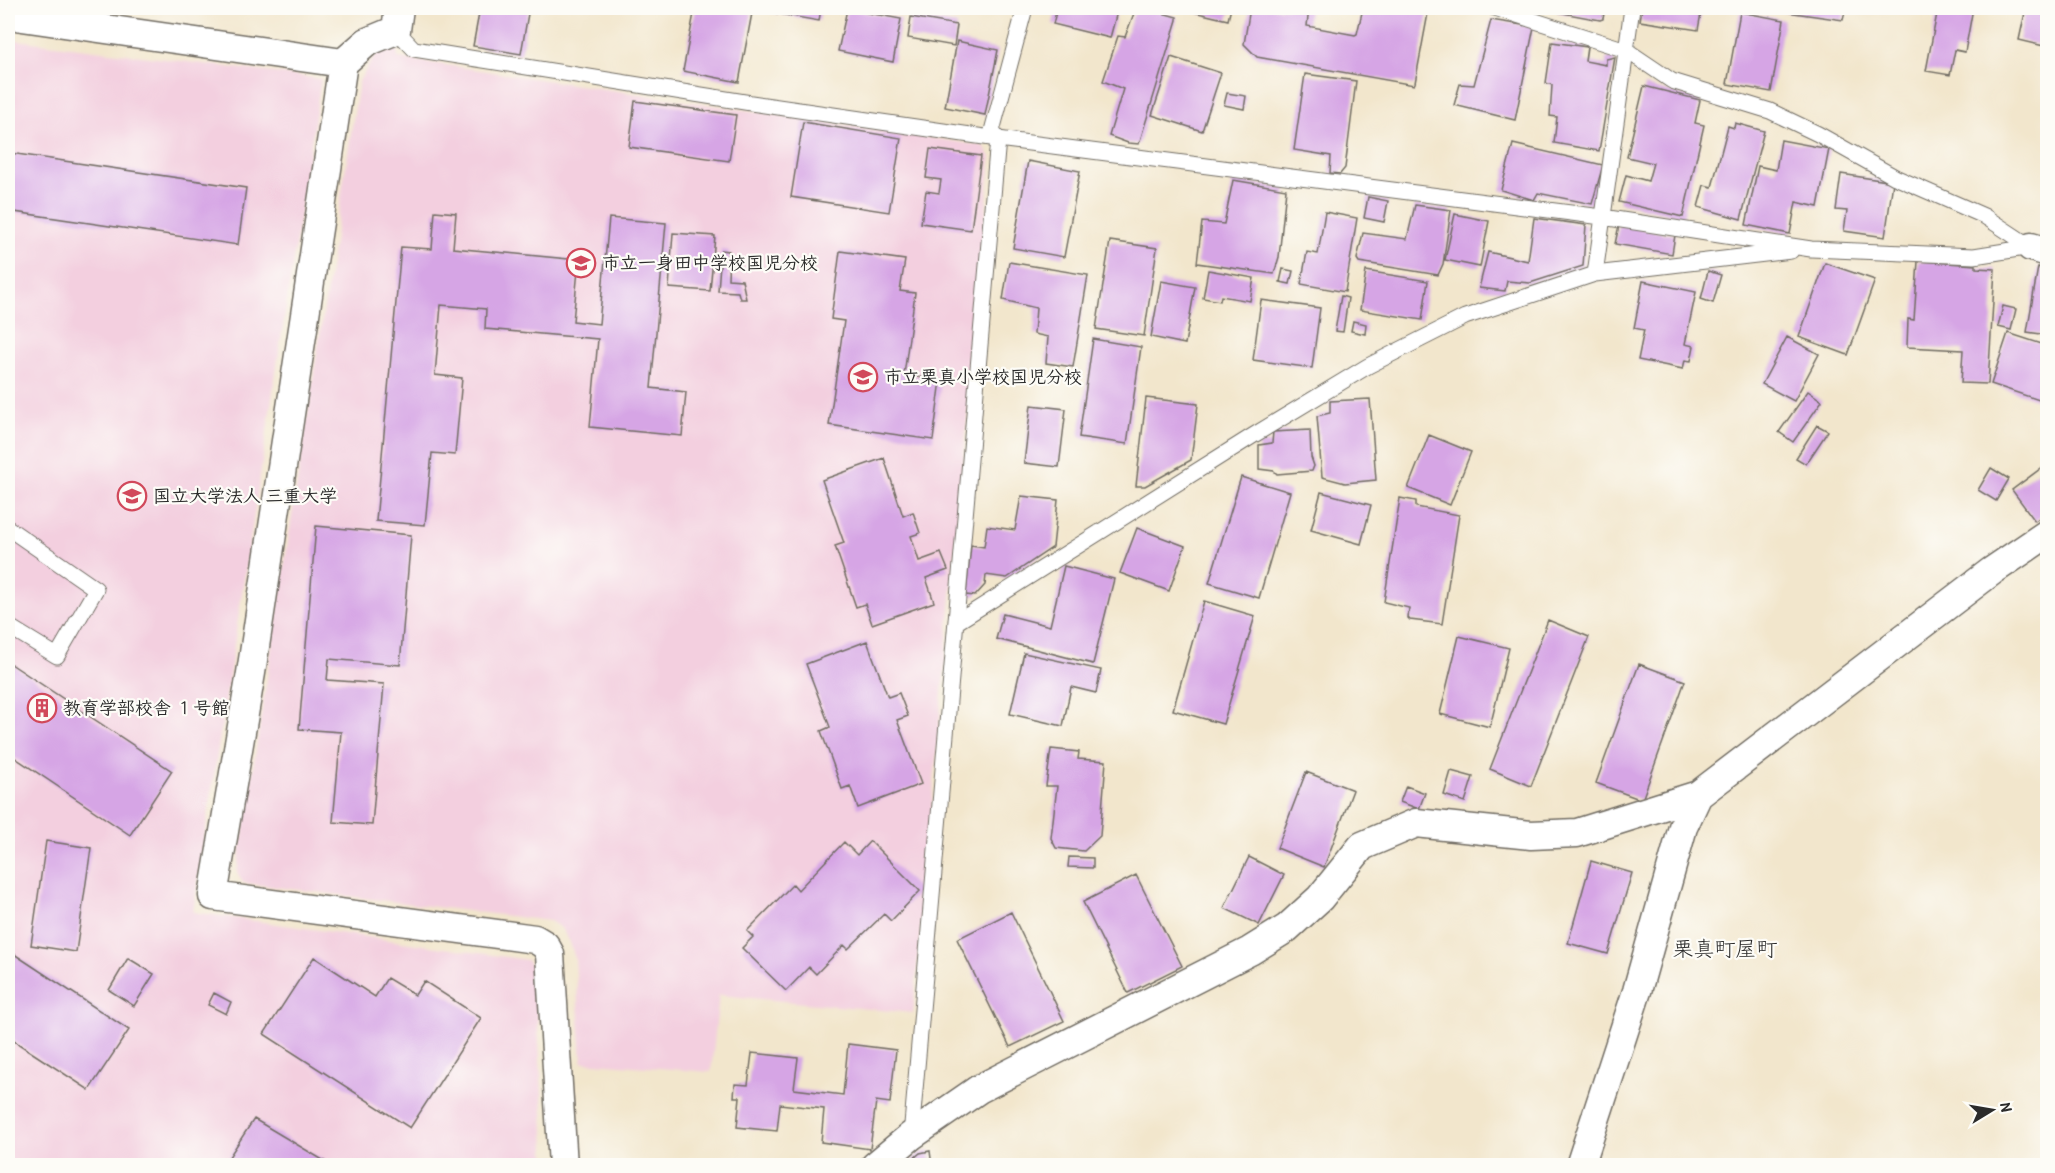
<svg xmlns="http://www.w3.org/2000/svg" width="2055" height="1173" font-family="'Patrick Hand','Klee One',sans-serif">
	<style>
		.built { fill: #f3cfdf }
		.building { fill: #d6a5e5 }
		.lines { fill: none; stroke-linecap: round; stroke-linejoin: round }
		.service-casing { stroke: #716c63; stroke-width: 17 }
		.minor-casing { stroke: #716c63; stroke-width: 31 }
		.service { stroke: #fff; stroke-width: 15 }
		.minor { stroke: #fff; stroke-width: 28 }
		.labels { text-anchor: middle; stroke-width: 4.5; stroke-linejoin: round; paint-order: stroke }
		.poi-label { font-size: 18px; font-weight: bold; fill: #2b2b2b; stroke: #fdfcf7; text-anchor: start }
		.quarter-label { font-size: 21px; fill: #2b2b2b; stroke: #fdfcf7 }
	</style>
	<rect width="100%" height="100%" fill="#fdfcf7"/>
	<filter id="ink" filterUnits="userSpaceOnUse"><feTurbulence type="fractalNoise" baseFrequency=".0167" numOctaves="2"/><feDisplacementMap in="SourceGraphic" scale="12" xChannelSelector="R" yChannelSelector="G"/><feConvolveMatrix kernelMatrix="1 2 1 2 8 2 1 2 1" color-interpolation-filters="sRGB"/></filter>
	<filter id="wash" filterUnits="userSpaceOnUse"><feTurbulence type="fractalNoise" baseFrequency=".008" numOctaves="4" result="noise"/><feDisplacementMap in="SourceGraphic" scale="24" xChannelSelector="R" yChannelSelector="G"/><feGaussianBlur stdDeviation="1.35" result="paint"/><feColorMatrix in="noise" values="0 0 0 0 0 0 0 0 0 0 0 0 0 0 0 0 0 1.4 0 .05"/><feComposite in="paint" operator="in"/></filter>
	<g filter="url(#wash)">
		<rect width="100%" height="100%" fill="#f2e6cc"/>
		<path class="built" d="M8,39L321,79L193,912L527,960L535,972L546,1165L8,1166Z
			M397,48L398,58L984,146L991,157L913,1013L719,995L711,1072L582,1062L575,959L570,942L561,928L550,921L243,883L237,872L359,81L379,50Z"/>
		<g id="blocks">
			<path class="building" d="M480,8H529L521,54L473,46Z
				M695,8H726L752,13L739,82L683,71Z
				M763,8H821L819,21L762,11Z
				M1057,8H1118L1110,38L1053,24Z
				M1136,8H1144L1177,17V20L1139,144L1128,143L1109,136L1123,89L1103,81L1118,36L1125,37Z
				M1189,8H1231L1228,20L1189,11Z
				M1250,8H1309L1307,26L1355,35L1357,34L1363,8H1429L1415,83L1414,85L1257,57L1244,44Z
				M1558,8H1605L1603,19L1600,20L1557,12Z
				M1642,8H1702L1698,30L1640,21Z
				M1773,8H1846L1843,20L1773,10Z
				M1938,8H1973L1965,52L1955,50L1950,75L1926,71Z
				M2026,8H2048V47L2019,40Z
				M847,9L901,19L893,62L838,51Z
				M1740,12L1784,20L1771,92L1727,84Z
				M911,17L957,25L954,46L908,38Z
				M1491,20L1534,27L1515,120L1454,105L1460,84L1474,85Z
				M957,41L998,50L985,115L945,107Z
				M1552,42L1587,47L1585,61L1606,65V59L1615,57L1599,151L1554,143L1557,117L1550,116L1552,85L1546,83Z
				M1171,57L1221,73L1202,131L1152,115Z
				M1305,74L1356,81L1345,168L1340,174L1330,173L1331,156L1294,150Z
				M1644,86L1700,100L1695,123L1704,125L1683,217L1619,202L1626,175L1648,181L1653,163L1627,157Z
				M1227,93L1246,96L1244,109L1224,105Z
				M635,101L736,115L729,161L629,147Z
				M803,122L901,138L889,212L791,197Z
				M1735,123L1764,131L1741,219L1698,207L1704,185L1712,187L1728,126L1734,128Z
				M1781,140L1829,149L1818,207L1796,202L1790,234L1746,225L1758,166L1776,170Z
				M1513,144L1603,165L1592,204L1538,193L1534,200L1501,190Z
				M930,149L981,156L971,230L921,223L926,191L939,193L941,180L926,178Z
				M10,153L246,188L238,245L8,211V170Z
				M1028,161L1080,171L1064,257L1013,248Z
				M1841,174L1893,182L1885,237L1844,231L1847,211L1836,210Z
				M1233,180L1286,189L1279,257L1274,274L1197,263L1202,222L1224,224Z
				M1368,197L1388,201L1384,222L1364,218Z
				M1415,205L1451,210L1443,264L1438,275L1359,262L1357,259L1363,233L1407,239Z
				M435,211L456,213L453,248L579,260L573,321L599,324L609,218L666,223L651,388L686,392L682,436L590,427L598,339L485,329L486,309L441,305L435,375L462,378L455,455L432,453L425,525L376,521L401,247L432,249Z
				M1325,212L1357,218L1345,292L1301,284L1307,252L1318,254Z
				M1455,214L1489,221L1480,267L1445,260Z
				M1534,218L1586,225L1583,266L1530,283L1507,281L1505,291L1479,288L1488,252L1528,261Z
				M1619,225L1675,235L1672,254L1615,244Z
				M673,233L715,236L710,291L669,288Z
				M1110,241L1157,248L1144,336L1096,329Z
				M721,250L729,251L728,279L742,280L746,299H740L738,292L718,291Z
				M840,251L905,260L900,291L915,293L904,375L941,380L933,440L829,425L844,321L831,319Z
				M1918,261L1976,265V268L1995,269L1988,384L1961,383L1963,350L1907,347L1908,319L1914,320Z
				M1009,262L1088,275L1073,367L1046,363L1048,337L1034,334L1036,308L1003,300Z
				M1825,263L1875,280L1848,355L1799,337Z
				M2038,267L2048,269V335L2027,332Z
				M1283,269L1293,271L1290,284L1280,282Z
				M1208,270L1254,278L1250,301L1221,296L1220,301L1203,298Z
				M1366,271L1428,281L1422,320L1360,310Z
				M1708,271L1721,275L1713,303L1701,299Z
				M1161,281L1195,287L1185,344L1151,337Z
				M1643,281L1696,292L1685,344L1694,346L1691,361L1685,360L1683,369L1638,360L1644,330L1634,328Z
				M1341,296L1348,298L1343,332L1335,331Z
				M1261,300L1320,308L1312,368L1253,360Z
				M2003,306L2016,309L2011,330L1998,327Z
				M1353,321L1366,324L1365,334L1351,331Z
				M2008,333L2048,346V403L1991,384Z
				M1787,337L1819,354L1794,401L1762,384Z
				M1093,339L1141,347L1127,444L1079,437Z
				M1808,391L1822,401L1793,442L1779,432Z
				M1146,398L1198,404L1191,460L1145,486H1136Z
				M1370,399L1376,480L1345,483L1322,477L1317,416L1330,413V401Z
				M1031,405L1066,409L1059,467L1024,463Z
				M1817,425L1828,431L1806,464L1796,458Z
				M1310,430L1311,457L1314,466L1312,471L1277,474L1274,471L1259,469V445L1272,443L1273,432Z
				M1429,435L1471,452L1450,505L1408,488Z
				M884,458L903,516L913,512L920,533L911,536L919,561L941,553L948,570L926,578L934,602L872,624L865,604L856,607L835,546L844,543L822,480Z
				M2048,463V511L2035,521L2012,490Z
				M1991,468L2009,479L1996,501L1978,490Z
				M1241,477L1290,492L1259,598L1209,583Z
				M1321,492L1371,505L1361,544L1311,530Z
				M1021,496L1058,500L1053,547L1007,578L986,575L985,585L975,596L966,595L971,545L984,547L987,526L1015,530Z
				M1400,498L1416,501V507L1459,515L1442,624L1410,620L1408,618L1409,608L1384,602Z
				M316,526L411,535L400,665L329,659L327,680L384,684L372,825L333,822L341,732L299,729Z
				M1137,528L1185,546L1169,591L1120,573Z
				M1064,566L1114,579L1093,664L996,639L1003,614L1050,626Z
				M1204,601L1255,616L1223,724L1173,710Z
				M1548,620L1589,637L1531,786L1490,769Z
				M1459,636L1509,648L1490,727L1440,714Z
				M867,641L888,697L899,693L908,716L897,720L921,784L858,808L850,786L842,789L821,731L830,727L806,664Z
				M1024,653L1101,670L1096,693L1071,687L1063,726L1010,714Z
				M8,662L172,771L130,835L8,753Z
				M1639,664L1685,681L1642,800L1596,783Z
				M1051,749L1079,752L1078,759L1106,761L1100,836L1084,851L1056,848L1051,838L1057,786H1046Z
				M1451,771L1473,777L1465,802L1444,795Z
				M1306,772L1353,790L1324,867L1277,848Z
				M1406,786L1425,793L1419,809L1400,802Z
				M46,841L91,848L76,952L31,945Z
				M870,841L920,891L891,921L884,914L848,949L844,945L816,974L809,967L786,991L742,948L753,937L747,931L793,884L798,890L844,842L857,855Z
				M1069,857L1093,858V868L1068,867Z
				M1249,857L1284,875L1259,925L1224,908Z
				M1591,861L1632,873L1608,954L1568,943Z
				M1136,875L1182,966L1128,993L1083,902Z
				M1011,912L1064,1021L1010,1047L957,939Z
				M8,950L129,1030L89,1090L8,1037Z
				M314,957L375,997L387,978L415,995L424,981L481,1018L410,1128L264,1034Z
				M128,958L154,974L134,1006L109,990Z
				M214,993L231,1002L226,1014L208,1005Z
				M848,1044L896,1050L890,1103L876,1101L870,1149L821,1142L824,1109L780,1104L777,1131L737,1127L740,1097H734L735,1084L748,1085L752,1053L798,1058L794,1089L843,1095Z
				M254,1119L333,1166H223Z
				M930,1151L932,1166H905L920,1153Z"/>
		</g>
	</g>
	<g filter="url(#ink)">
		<use href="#blocks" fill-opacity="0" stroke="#716c63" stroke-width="1.5"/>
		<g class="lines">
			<g class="service-casing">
				<path id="service" d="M1495,8L1626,50L1672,81L1770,111L1818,134L1895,177L1984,216L2031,247
					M396,30L414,49L751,103L998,139L1602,217L1811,249L1974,256L2031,247
					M1595,274L1632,8
					M8,528L96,589L57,656L8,626
					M957,622L1254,435L1368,366L1465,317L1595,274L1791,251
					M911,1136L998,139L992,131L1025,8"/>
			</g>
			<g class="minor-casing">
				<path id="minor" d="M8,15L343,63L251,673L213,896L535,939L545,945L550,954L563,1166
					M343,63L367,42L396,30L399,8
					M2031,247L2048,252
					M875,1166L911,1136L979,1089L1250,951L1287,928L1320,898L1362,846L1416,823L1531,835L1577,833L1698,795L1992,571L2048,533
					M1580,1166L1637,991L1683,827L1698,795"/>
			</g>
			<use href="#service" class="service"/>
			<use href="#minor" class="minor"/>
		</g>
	</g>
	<defs>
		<g id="school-ring" transform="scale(1.5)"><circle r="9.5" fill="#fdfcf7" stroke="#d1495b" stroke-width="1.5"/><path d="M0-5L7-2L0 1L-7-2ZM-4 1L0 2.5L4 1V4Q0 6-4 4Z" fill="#d1495b"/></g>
		<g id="university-ring" transform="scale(1.5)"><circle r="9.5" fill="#fdfcf7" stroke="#d1495b" stroke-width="1.5"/><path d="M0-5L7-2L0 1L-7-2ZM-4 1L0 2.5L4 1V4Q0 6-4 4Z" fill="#d1495b"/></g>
		<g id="building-ring" transform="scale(1.5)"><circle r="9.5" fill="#fdfcf7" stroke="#d1495b" stroke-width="1.5"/><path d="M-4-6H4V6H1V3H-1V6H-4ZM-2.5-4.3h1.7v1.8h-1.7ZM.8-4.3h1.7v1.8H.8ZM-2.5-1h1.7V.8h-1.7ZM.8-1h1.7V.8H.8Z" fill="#d1495b"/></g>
	</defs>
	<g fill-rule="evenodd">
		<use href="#school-ring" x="581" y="263"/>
		<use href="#school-ring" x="863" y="377"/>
		<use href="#university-ring" x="132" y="496"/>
		<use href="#building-ring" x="42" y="708"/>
	</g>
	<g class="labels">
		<g class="poi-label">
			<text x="602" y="269">市立一身田中学校国児分校</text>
			<text x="884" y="383">市立栗真小学校国児分校</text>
			<text x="153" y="502">国立大学法人 三重大学</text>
			<text x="63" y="714">教育学部校舎 １号館</text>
		</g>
		<g class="quarter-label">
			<text x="1725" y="956">栗真町屋町</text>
		</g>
	</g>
	<rect width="2055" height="1173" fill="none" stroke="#fdfcf7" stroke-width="30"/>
	<g transform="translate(1992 1110) rotate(79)" stroke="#fdfcf7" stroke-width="4.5" paint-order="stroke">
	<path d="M0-4.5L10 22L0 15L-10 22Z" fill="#2b2b2b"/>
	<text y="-9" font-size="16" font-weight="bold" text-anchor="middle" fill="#2b2b2b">N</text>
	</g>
</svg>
